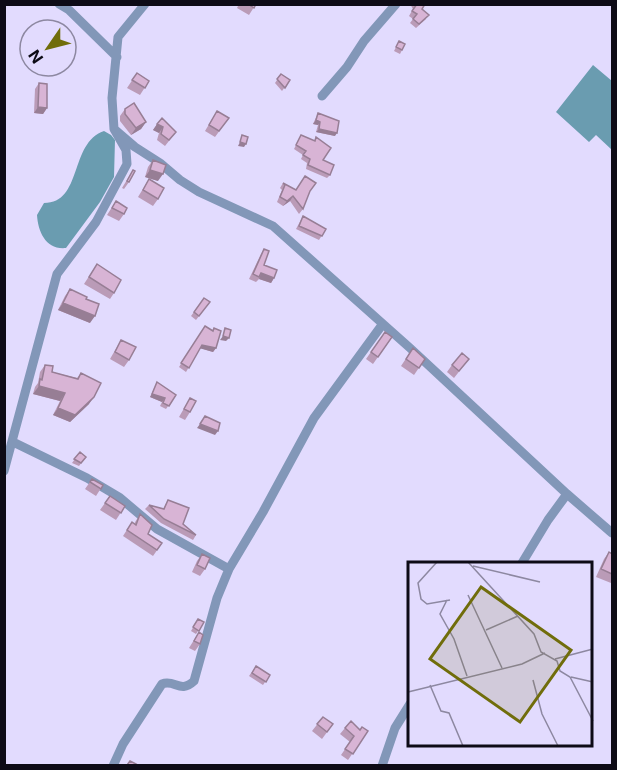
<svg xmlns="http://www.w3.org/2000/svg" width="617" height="770" font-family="Inter,sans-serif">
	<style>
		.water { fill: #6a9cb0 }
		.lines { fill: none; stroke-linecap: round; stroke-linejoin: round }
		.street { stroke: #8297b8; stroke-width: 9 }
		.wall { fill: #ba9bb7 }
		.shaded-wall { fill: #977e95 }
		.building { fill: #d8b4d5; stroke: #977e95; stroke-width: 1.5 }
		.inset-road { fill: none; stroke: #8d88a1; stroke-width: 1.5 }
		.view { fill: #706d0b; fill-opacity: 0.15; stroke: #706d0b; stroke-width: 3 }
		.inset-edge { fill: none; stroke: #0d0b16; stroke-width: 3 }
	</style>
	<rect width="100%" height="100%" fill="#e2dbfe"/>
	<path class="water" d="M593,65L612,81V150L596,135L589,142L556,112Z
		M104,131L111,135L115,140L114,177L100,202L66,248C46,250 38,232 37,215L44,203C83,203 69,143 104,131Z"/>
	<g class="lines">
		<path class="street" d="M59,4L69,10L117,57
			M322,96L347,67L364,41L396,4
			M114,129L135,147L160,163L180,180L199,192L273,226L410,348L567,494L612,533
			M13,442L87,478L119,497L157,529L229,569
			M4,471L57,274L96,222L127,164L126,150L114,129L112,98L118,37L145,4
			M522,563L548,520L567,494
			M113,766L123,744L162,684C175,679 180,694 194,681L217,598L229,569L263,512L314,418L382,325
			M382,766L395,728L410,704"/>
	</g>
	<path class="wall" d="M239,4H256L249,15L237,8Z
		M410,4H425L422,9L426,19L416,28L410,23L413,19L409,16L413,9Z
		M399,41L402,50L400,54L394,51Z
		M137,73L149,81L140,95L127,88Z
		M281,74L290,80L282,91L275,83Z
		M39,83L47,108L43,114L34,113L35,89Z
		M125,109L146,122L141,129L131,135L120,121V116Z
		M217,111L229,118L215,137L205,131Z
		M318,113L335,136L316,132L318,125L313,124Z
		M162,118L176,132L165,146L157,140L159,133L153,130Z
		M301,135L314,141L316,137L323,160L330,175L327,178L306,169L307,163L301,159L303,155L294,149Z
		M153,160L158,181L145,177L148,167Z
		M133,170L129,182L124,189L122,188Z
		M149,179L158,199L153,206L138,197Z
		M283,183L296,190L309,193L303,209L299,214L290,201L283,206L277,202L282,190L280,188Z
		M116,201L124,214L119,221L107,215Z
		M303,216L326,229L319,240L296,229Z
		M264,249V265L274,278L271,283L259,279L256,282L249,279L261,254Z
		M97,264L114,293L110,299L84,284Z
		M70,289L86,299L90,323L58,310L65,296Z
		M204,298L210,302L196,320L191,316Z
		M205,326L212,331L214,328L216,348L213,352L200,348L186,372L179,367Z
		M385,332L392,337L373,364L366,359Z
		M121,340L129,360L124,367L110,359Z
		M413,348L425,359L414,375L401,366Z
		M469,359L454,378L447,372L452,365Z
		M45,365L52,372L77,378L81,373L89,404L70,422L53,415L60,401L33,394L35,387L38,383L40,372Z
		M157,382L176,395L166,409L160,406L162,402L150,397Z
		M190,398V412L185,420L179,417Z
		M80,452L86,457L79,466L72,463Z
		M92,479L103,485L96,496L85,489Z
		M110,496L125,506L116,520L100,510Z
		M168,500L183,524L196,535L193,540L161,523L145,509L149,505L163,509Z
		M140,514L148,534L162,543L153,556L123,536L132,522L134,524Z
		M609,552L612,554V582L611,583L596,577L604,559Z
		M202,554L205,569L200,576L192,572L197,561Z
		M198,619L204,622L196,634L191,631Z
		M199,632L200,644L195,651L189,648Z
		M256,666L270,675L263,685L249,676Z
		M323,717L333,724L322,739L312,731Z
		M345,728L368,731L348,760L341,755L350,742L340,734Z"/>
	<path class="shaded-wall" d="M38,107L47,108L43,114L34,113Z
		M316,120L320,122L318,125L313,124Z
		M146,122L141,129L131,135L136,128Z
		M157,124L163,127L159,133L153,130Z
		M319,129L337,133L335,136L316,132Z
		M240,142L246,144L244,147L238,146Z
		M150,170L163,174L158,181L145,177Z
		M293,196L290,201L283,206L287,201Z
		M261,273L274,278L271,283L259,279Z
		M63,303L95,316L90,323L58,310Z
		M223,336L229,338L226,341L220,340Z
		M202,345L216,348L213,352L199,348Z
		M39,386L65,393L60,401L33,394Z
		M152,394L165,398L162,402L150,397Z
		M94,397L89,404L70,422L53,415L58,408Z
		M200,424L218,431L215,435L197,428Z"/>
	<path class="building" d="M248,4H256L254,8Z
		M425,4L422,9L429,15L419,24L413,19L417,14L412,11L417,4Z
		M399,41L405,44L402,50L396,47Z
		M137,73L149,81L145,88L132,80Z
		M281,74L290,80L285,88L277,79Z
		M39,83L47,84V108L38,107Z
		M134,103L146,122L136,128L125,114V109Z
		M217,111L229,118L219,131L209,125Z
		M318,113L339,121L337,133L319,129L320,122L316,120Z
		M162,118L176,132L169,140L161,134L163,127L157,124Z
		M242,135L248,137L246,144L240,142Z
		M301,135L315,141L316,137L331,148L323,160L334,165L330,175L308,165L310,159L303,155L306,151L296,145Z
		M153,160L166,165L163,174L150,170Z
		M133,170L135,171L129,182L127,181Z
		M305,176L316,183L310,191L303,209L293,196L287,201L280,197L285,185L283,183L296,190Z
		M149,179L164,188L158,199L143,190Z
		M116,201L127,208L124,214L112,208Z
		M303,216L326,229L322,236L299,226Z
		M264,249L269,251L264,265L277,270L274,278L261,273L259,277L253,274Z
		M97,264L121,280L114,293L89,277Z
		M70,289L87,297L86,299L99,304L95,316L63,303Z
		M204,298L210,302L199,316L194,312Z
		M205,326L213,331L214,328L221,331L216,348L202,345L189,368L181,363Z
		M225,328L231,330L229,338L223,336Z
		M385,332L392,337L378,357L371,352Z
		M121,340L136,347L129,360L115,352Z
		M413,348L425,359L419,368L406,359Z
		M462,353L469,359L459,371L452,365Z
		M45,365L53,366L52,372L78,379L81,373L101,383L94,397L75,415L58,408L65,393L39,386L40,379L42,380Z
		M157,382L176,395L169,406L163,403L165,398L152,394Z
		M190,398L196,401L190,412L184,409Z
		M205,416L220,423L218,431L200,424Z
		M80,452L86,457L81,463L74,459Z
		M92,479L103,485L101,489L90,482Z
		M110,496L125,506L121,513L105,503Z
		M168,500L189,508L183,524L196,535L164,519L149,505L164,509Z
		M140,514L152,525L148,534L162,543L157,550L127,530L132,522L136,525Z
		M609,552L612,554V574L601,569Z
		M202,554L210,558L205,569L197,565Z
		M198,619L204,622L199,631L193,627Z
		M199,632L203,635L200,644L194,641Z
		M256,666L270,675L266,682L252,673Z
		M323,717L333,724L327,732L317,724Z
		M351,721L360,730L362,727L368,731L353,754L345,749L354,736L345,728Z
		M130,761L136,764L135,765H127Z"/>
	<g transform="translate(408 562)">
		<rect width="184" height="184" fill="#e2dbfe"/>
		<path class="inset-road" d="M29,0L10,21L13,37L19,42L42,38M60,0L126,72L133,90L149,99L152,109L162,115L185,159M65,4L132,20M60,33L94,106M39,38L32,52L46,77L59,114M78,68L110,54M147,97L185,87M163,115L185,120M125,118L134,152L150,184M22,123L33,149L41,151L55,184M0,130L114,102L137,91"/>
		<path class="view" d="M73,25L163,88L112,160L22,97Z"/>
		<rect width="184" height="184" class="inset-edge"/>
	</g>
	<rect width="617" height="770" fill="none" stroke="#0d0b16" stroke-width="12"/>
	<g transform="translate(48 48) rotate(235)"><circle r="28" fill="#e2dbfe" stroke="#8d88a1" stroke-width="1.5"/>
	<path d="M0-4.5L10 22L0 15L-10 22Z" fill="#706d0b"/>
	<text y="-9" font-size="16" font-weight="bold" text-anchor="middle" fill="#0d0b16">N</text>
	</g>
</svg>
